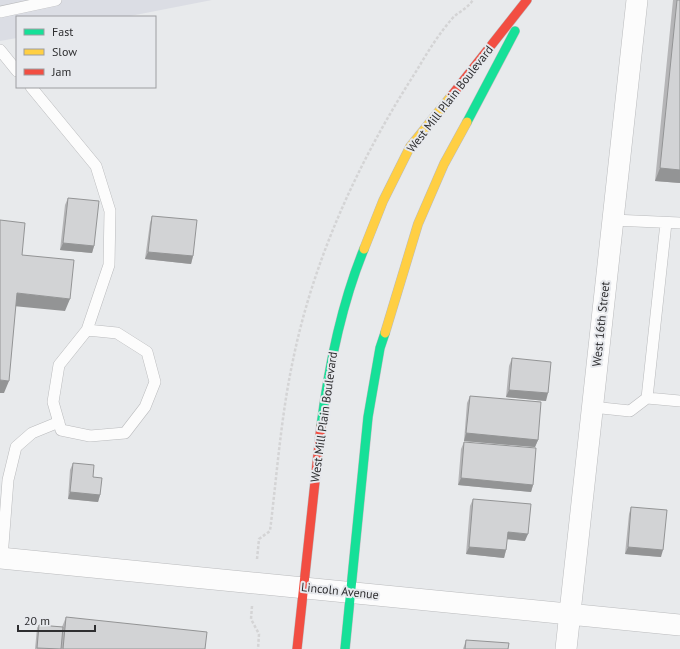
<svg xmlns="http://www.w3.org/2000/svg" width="680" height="649" font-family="'PT Sans',sans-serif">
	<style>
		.built { fill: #dbdde4 }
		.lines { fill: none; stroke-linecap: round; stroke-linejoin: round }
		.lane-casing { stroke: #babbbd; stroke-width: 12 }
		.street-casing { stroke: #babbbd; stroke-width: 22 }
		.fast-casing { stroke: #babbbd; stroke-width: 10 }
		.slow-casing { stroke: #babbbd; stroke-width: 10 }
		.jam-casing { stroke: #babbbd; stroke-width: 10 }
		.path { stroke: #d4d4d5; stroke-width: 2.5; stroke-dasharray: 3 2; stroke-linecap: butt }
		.lane { stroke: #fcfcfc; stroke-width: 11 }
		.street { stroke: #fcfcfc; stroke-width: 21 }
		.fast { stroke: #16e098; stroke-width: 9 }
		.slow { stroke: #ffcf43; stroke-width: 9 }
		.jam { stroke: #f24e42; stroke-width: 9 }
		.wall { fill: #b5b5b7 }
		.shaded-wall { fill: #939495 }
		.building { fill: #d2d3d5; stroke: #939495 }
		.labels { text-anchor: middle; stroke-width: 4; stroke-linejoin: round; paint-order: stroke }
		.street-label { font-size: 12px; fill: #2e2e30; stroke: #e7e9ed }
	</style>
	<rect width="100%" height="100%" fill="#e8eaec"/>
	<path class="built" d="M0,0H212L125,17H17V38L0,41Z"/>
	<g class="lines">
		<g class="lane-casing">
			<path id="lane" d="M0,12L56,0
				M0,50L17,71
				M31,87L96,166L110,211L109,265L87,330L59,365L53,402L61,430L90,436L125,433L145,407L155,382L147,352L117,333L87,330
				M613,220L680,223
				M647,398L680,401
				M592,407L630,411L647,398L666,223
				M2,558L8,480L16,447L32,433L59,422"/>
		</g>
		<g class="street-casing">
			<path id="street" d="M0,558L680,625
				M566,649L637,0"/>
		</g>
		<g class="fast-casing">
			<path id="fast" d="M467,122L515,31
				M321,426C329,365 341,305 364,249
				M345,649L368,417L380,348L385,333"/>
		</g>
		<g class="slow-casing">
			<path id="slow" d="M364,249L383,201L410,147L452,95
				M385,333L418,224L444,164L467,122"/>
		</g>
		<g class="jam-casing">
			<path id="jam" d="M452,95L527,0
				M297,649L321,426"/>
		</g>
		<path class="path" d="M257,559L259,539L270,531C277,474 281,416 293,360C314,257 360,158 417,70C427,53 438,35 451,20C457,12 465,11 473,0
			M252,606L251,619L259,634L258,649"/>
		<use href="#lane" class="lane"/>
		<use href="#street" class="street"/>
		<use href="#fast" class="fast"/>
		<use href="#slow" class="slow"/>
		<use href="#jam" class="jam"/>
	</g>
	<path class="wall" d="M673,0H680V183L655,181Z
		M68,198L94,246L92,253L60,250L65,205Z
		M152,216L193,256L191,264L145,259L150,223Z
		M512,358L546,401L506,397L509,366Z
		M470,396L538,440L535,447L464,441L467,403Z
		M464,442L533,485L531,492L458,485L461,449Z
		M73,463L93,477L100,495L98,502L68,499L70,470Z
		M473,499L525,541L507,539L506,550L504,558L466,554L470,506Z
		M631,507L661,557L625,554L629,514Z
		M66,617L205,649H35L37,628L39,625L62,627Z
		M466,640L508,649H463Z"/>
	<path class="shaded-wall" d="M660,168L680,170V183L655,181Z
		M63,243L94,246L92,253L60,250Z
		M148,252L193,256L191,264L145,259Z
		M17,293L70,299L65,311L13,306Z
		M0,380L9,381L4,393H0Z
		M509,390L548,393L546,401L506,397Z
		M466,433L538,440L535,447L464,441Z
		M461,478L533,485L531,492L458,485Z
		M70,492L100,495L98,502L68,499Z
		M508,532L528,534L525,541L505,539Z
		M469,547L506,550L504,558L466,554Z
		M628,547L663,550L661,557L625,554Z"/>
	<path class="building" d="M677,0H680V170L660,168Z
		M68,198L99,201L94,246L63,243Z
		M152,216L197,220L193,256L148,252Z
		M0,220L25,223L22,255L74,260L70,299L17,293L9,381L0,380Z
		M512,358L551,362L548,393L509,390Z
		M470,396L541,402L538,440L466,433Z
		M464,442L536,448L533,485L461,478Z
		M73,463L94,465L93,477L102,478L100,495L70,492Z
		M473,499L531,504L528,534L508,532L506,550L469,547Z
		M631,507L667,510L663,550L628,547Z
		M66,617L207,632L205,649H63Z
		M39,625L63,627L61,649L37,648Z
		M466,640L509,643L508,649H465Z"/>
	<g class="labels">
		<g class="street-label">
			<text transform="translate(450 99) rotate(-52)" y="4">West Mill Plain Boulevard</text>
			<text transform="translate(601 324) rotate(-84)" y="4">West 16th Street</text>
			<text transform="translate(324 417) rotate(-82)" y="4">West Mill Plain Boulevard</text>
			<text transform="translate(340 591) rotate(6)" y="4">Lincoln Avenue</text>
		</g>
	</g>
	<rect x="16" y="16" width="140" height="72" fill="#e7e9ed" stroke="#9d9ea1"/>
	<rect x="24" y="29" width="20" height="6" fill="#16e098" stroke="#9d9ea1"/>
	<text x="52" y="36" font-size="12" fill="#2e2e30">Fast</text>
	<rect x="24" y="49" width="20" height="6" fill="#ffcf43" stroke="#9d9ea1"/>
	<text x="52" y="56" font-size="12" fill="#2e2e30">Slow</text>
	<rect x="24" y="69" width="20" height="6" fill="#f24e42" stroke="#9d9ea1"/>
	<text x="52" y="76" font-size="12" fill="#2e2e30">Jam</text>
	<path d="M18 625v6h77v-6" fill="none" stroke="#2e2e30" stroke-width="2"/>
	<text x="24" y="625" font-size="12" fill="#2e2e30" stroke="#e7e9ed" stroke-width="3" paint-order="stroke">20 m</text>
</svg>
